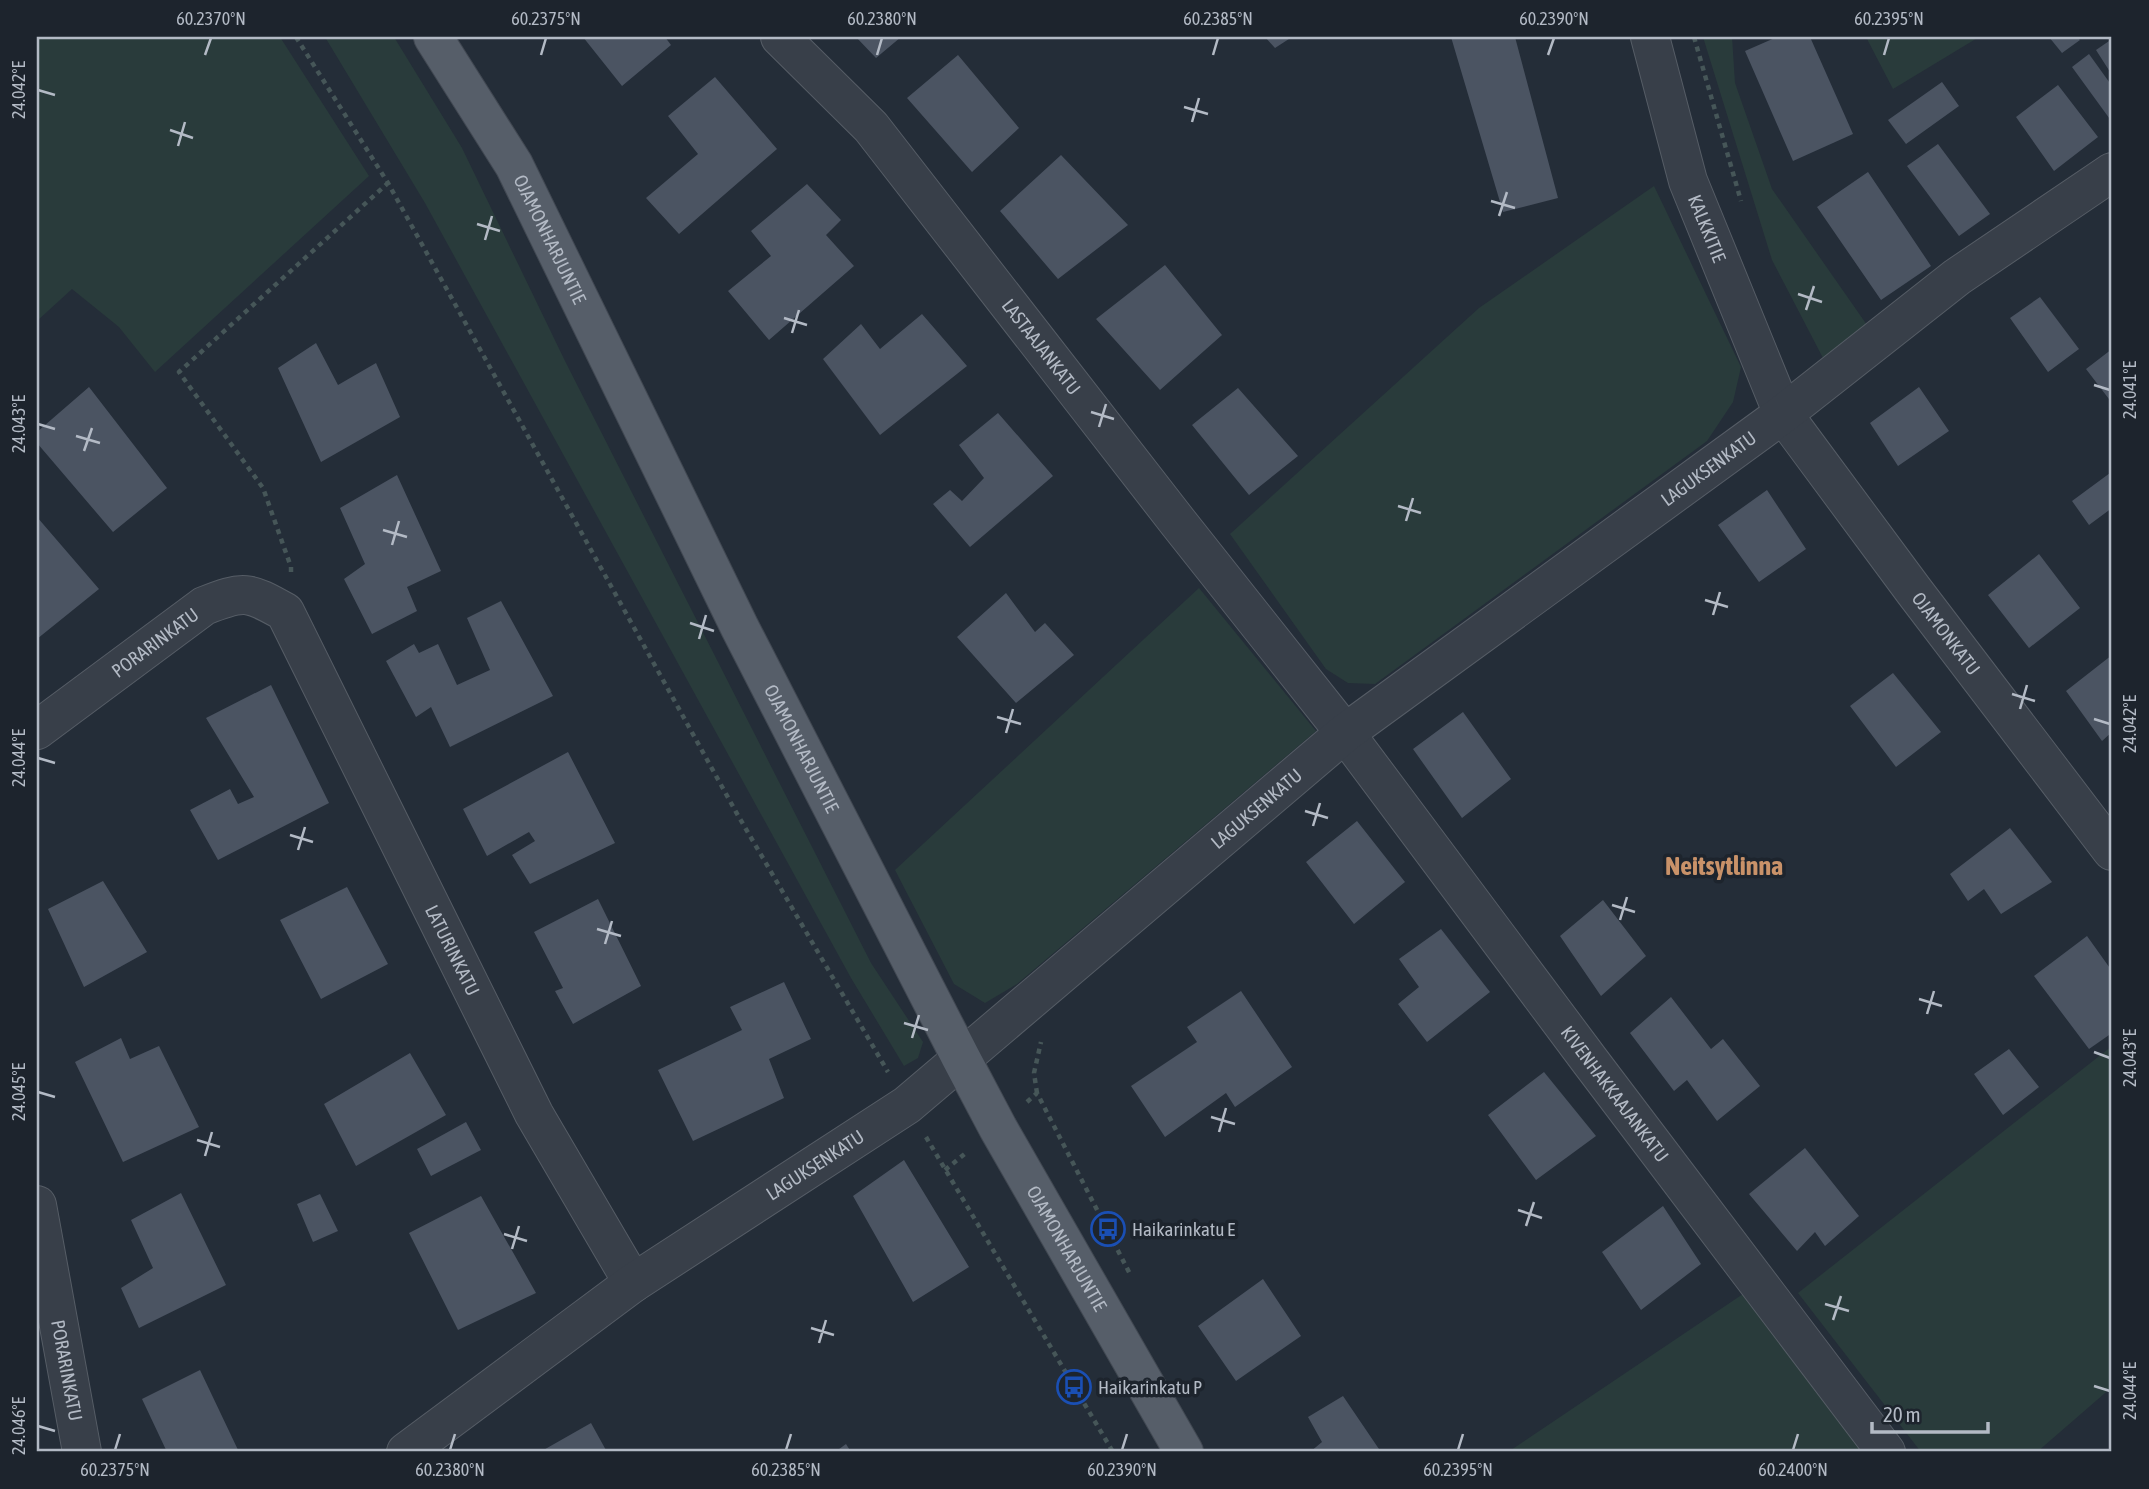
<svg xmlns="http://www.w3.org/2000/svg" width="2149" height="1489" font-family="'Asap Condensed',sans-serif">
	<style>
		.green { fill: #293b3b }
		.building { fill: #4b5462 }
		.lines { fill: none; stroke-linecap: round; stroke-linejoin: round }
		.minor-casing { stroke: #565d66; stroke-width: 40 }
		.major-casing { stroke: #414852; stroke-width: 40 }
		.path { stroke: #465658; stroke-width: 4.5; stroke-dasharray: 5 5; stroke-linecap: butt }
		.minor { stroke: #383f49; stroke-width: 38 }
		.major { stroke: #565e69; stroke-width: 38 }
		.ticks { fill: none; stroke: #b3bac5; stroke-width: 2.5 }
		.labels { text-anchor: middle; stroke-width: 7; stroke-linejoin: round; paint-order: stroke }
		.street-label { font-size: 19px; fill: #b3bac5; stroke: #1d242d }
		.poi-label { font-size: 19px; fill: #b3bac5; stroke: #1d242d; text-anchor: start }
		.district-label { font-size: 26px; font-weight: bold; fill: #c99269; stroke: #1d242d }
		.neatline { fill: none; stroke: #b3bac5; stroke-width: 2.5 }
		.ticks-label { font-size: 18px; text-anchor: middle; fill: #b3bac5 }
	</style>
	<rect width="100%" height="100%" fill="#242d38"/>
	<path class="green" d="M37,37H280L369,176L155,372L119,327L72,289L37,321Z
		M325,37H394L462,148L565,361L871,963L923,1042L918,1058L904,1066L851,978L425,203Z
		M1703,37H1732L1735,83L1772,189L1867,325L1823,358L1772,260Z
		M1866,37H1979L1893,89Z
		M1654,186L1741,367L1733,402L1707,441L1375,684L1348,683L1326,669L1230,534L1479,308Z
		M1199,588L1316,731L1017,984L985,1003L954,984L895,870Z
		M2112,1046V1387L2037,1452H1921L1798,1293Z
		M1743,1294L1863,1452H1508Z"/>
	<path class="building" d="M583,37H665L671,45L622,86Z
		M856,37H901L876,58Z
		M1265,37H1292L1275,48Z
		M1451,37H1515L1558,198L1503,212Z
		M1777,37H1810L1853,134L1793,161L1745,51Z
		M2049,37H2077L2080,40L2062,53Z
		M2112,39V75L2096,50Z
		M2089,54L2112,86V122L2072,67Z
		M958,55L1019,128L972,172L907,98Z
		M715,77L777,149L679,234L646,198L698,154L668,116Z
		M1942,82L1959,106L1906,144L1888,120Z
		M2058,85L2098,137L2054,171L2016,117Z
		M1938,144L1990,214L1959,236L1907,166Z
		M1061,155L1128,225L1058,279L1000,211Z
		M1868,172L1931,266L1881,300L1817,207Z
		M807,184L841,220L826,235L854,266L769,340L728,291L771,256L751,231Z
		M1165,265L1222,335L1160,390L1096,319Z
		M2040,297L2079,349L2048,372L2010,318Z
		M922,314L967,366L880,435L823,359L861,324L880,349Z
		M316,343L338,385L376,363L400,417L321,462L278,368Z
		M2112,349V403L2086,369Z
		M89,387L167,488L113,532L37,443V432Z
		M1919,387L1949,431L1898,466L1870,423Z
		M1238,388L1298,456L1249,495L1192,425Z
		M998,413L1053,476L970,547L933,504L950,490L962,501L984,478L959,445Z
		M2110,473L2112,476V508L2089,525L2072,501Z
		M397,475L441,571L407,587L417,611L372,634L344,579L365,564L340,508Z
		M1767,490L1806,549L1759,582L1718,525Z
		M37,517L99,589L37,639Z
		M2039,554L2080,608L2029,648L1988,595Z
		M1006,593L1035,632L1045,623L1074,655L1016,703L957,637Z
		M501,601L553,696L450,747L431,707L416,717L386,661L414,644L419,653L438,644L457,685L490,670L467,618Z
		M2112,655V732L2102,741L2066,691Z
		M1893,673L1941,732L1896,767L1850,706Z
		M271,685L329,803L218,860L190,810L230,789L238,804L254,797L206,718Z
		M1463,712L1511,779L1462,818L1413,749Z
		M568,752L615,843L530,884L512,855L535,841L529,832L487,856L463,809Z
		M1357,821L1405,882L1354,924L1306,862Z
		M2010,828L2052,882L2001,914L1984,889L1968,901L1950,874Z
		M103,881L147,952L84,987L48,909Z
		M347,887L388,964L321,999L280,920Z
		M598,899L641,986L573,1024L555,991L563,988L534,932Z
		M1603,900L1646,956L1601,996L1560,936Z
		M1441,929L1490,992L1427,1042L1398,1004L1419,987L1399,959Z
		M2087,936L2112,971V1033L2089,1049L2034,976Z
		M784,982L811,1039L769,1059L784,1098L693,1141L658,1070L742,1030L730,1007Z
		M1241,991L1292,1067L1235,1107L1226,1093L1165,1137L1131,1086L1197,1042L1187,1027Z
		M1671,997L1711,1049L1723,1039L1760,1086L1717,1121L1687,1080L1674,1091L1630,1033Z
		M121,1038L130,1059L159,1046L199,1127L123,1162L75,1062Z
		M2009,1049L2039,1087L2003,1115L1974,1074Z
		M410,1053L446,1115L356,1166L324,1104Z
		M1544,1072L1596,1136L1536,1180L1488,1115Z
		M466,1122L481,1150L431,1176L417,1149Z
		M1805,1148L1859,1216L1825,1246L1815,1232L1797,1251L1749,1194Z
		M904,1160L969,1267L913,1302L853,1196Z
		M181,1193L226,1285L139,1328L121,1288L153,1268L131,1220Z
		M320,1194L338,1231L313,1242L297,1204Z
		M481,1196L536,1293L458,1330L409,1233Z
		M1663,1206L1701,1264L1641,1310L1602,1252Z
		M1263,1279L1301,1336L1236,1381L1198,1326Z
		M200,1370L239,1452H167L142,1399Z
		M1343,1396L1381,1452H1310L1322,1442L1308,1417Z
		M591,1423L607,1452H540Z
		M846,1444L851,1452H835Z"/>
	<g class="lines">
		<g class="minor-casing">
			<g id="minor">
				<path id="s1" d="M780,37L871,127L1177,521L1345,733L1590,1061L1886,1452"/>
				<path id="s2" d="M1650,37L1688,181L1783,414L1914,591L2112,851"/>
				<path id="s3" d="M37,730L204,606C244,590 248,591 285,612L534,1114L633,1283"/>
				<path id="s4" d="M37,1205L82,1452"/>
				<path id="s5" d="M406,1452L633,1283L907,1105L1345,733L1783,414L1957,277L2112,172"/>
			</g>
		</g>
		<g class="major-casing">
			<g id="major">
				<path id="s6" d="M433,37L514,165L740,628L961,1058L998,1128L1184,1452"/>
			</g>
		</g>
		<path class="path" d="M296,37L388,183L736,812L888,1072
			M1694,37L1741,201
			M291,572V567L263,488L179,372L388,183
			M1037,1093L1034,1073L1041,1042
			M1027,1102L1037,1093L1131,1276
			M926,1137L1113,1452
			M945,1170L967,1152"/>
		<use href="#minor" class="minor"/>
		<use href="#major" class="major"/>
	</g>
	<path class="ticks" d="M205,55L211,38M541,55L546,38M877,55L882,38M1213,55L1218,38M1548,55L1554,38M1884,55L1889,38M38,90L55,95M1184,107L1208,114M1192,122L1199,98M170,130L193,138M178,146L185,122M1491,201L1515,208M1499,216L1507,192M477,224L500,231M485,240L492,216M1798,294L1822,302M1806,310L1814,286M784,318L807,325M792,333L799,310M2094,385L2110,390M1091,412L1114,419M38,424L55,429M1099,427L1106,404M76,436L100,443M84,451L92,428M1398,506L1421,513M1406,521L1413,498M383,530L407,537M392,545L399,521M1705,600L1728,607M1713,615L1720,592M690,623L714,631M699,639L706,615M2012,694L2035,701M2020,709L2027,685M997,717L1021,724M2094,719L2110,724M1006,733L1013,709M38,758L55,763M1305,811L1328,818M1313,826L1320,803M290,835L313,842M298,850L305,827M1612,905L1635,912M1620,920L1627,897M597,929L621,936M605,944L612,921M1919,999L1942,1006M1927,1014L1934,991M904,1023L928,1030M912,1038L919,1015M2094,1052L2110,1058M38,1092L55,1097M1211,1117L1235,1124M1219,1132L1226,1108M197,1140L220,1147M205,1156L212,1132M1518,1210L1542,1218M1526,1226L1534,1202M504,1234L527,1241M512,1249L519,1226M1825,1304L1849,1311M1833,1320L1841,1296M811,1328L834,1335M819,1343L826,1320M2094,1386L2110,1391M38,1426L55,1431M115,1450L120,1434M450,1450L455,1434M786,1450L791,1434M1122,1450L1127,1434M1458,1450L1463,1434M1793,1450L1798,1434"/>
	<defs>
		<g id="bus-ring" transform="scale(1.75)"><circle r="9.5" fill="#1d242d" stroke="#1a4fb4" stroke-width="1.5"/><path d="M-5-6H5V4H4V6H2V4H-2V6H-4V4H-5ZM-3.5-4V0h7V-4ZM-3.5 1.2v1.5H-2V1.2ZM2 1.2v1.5H3.5V1.2Z" fill="#1a4fb4"/></g>
	</defs>
	<g fill-rule="evenodd">
		<use href="#bus-ring" x="1108" y="1229"/>
		<use href="#bus-ring" x="1074" y="1387"/>
	</g>
	<g class="labels">
		<g class="street-label">
			<text dy="7" stroke="none"><textPath href="#s2" startOffset="200">KALKKITIE</textPath></text>
			<text dy="7" stroke="none"><textPath href="#s6" startOffset="234">OJAMONHARJUNTIE</textPath></text>
			<text dy="7" stroke="none"><textPath href="#s1" startOffset="406">LASTAAJANKATU</textPath></text>
			<text dy="7" stroke="none"><textPath href="#s5" startOffset="1634">LAGUKSENKATU</textPath></text>
			<text dy="7" stroke="none"><textPath href="#s2" startOffset="674">OJAMONKATU</textPath></text>
			<text dy="7" stroke="none"><textPath href="#s3" startOffset="147">PORARINKATU</textPath></text>
			<text dy="7" stroke="none"><textPath href="#s6" startOffset="802">OJAMONHARJUNTIE</textPath></text>
			<text dy="7" stroke="none"><textPath href="#s5" startOffset="1068">LAGUKSENKATU</textPath></text>
			<text dy="7" stroke="none"><textPath href="#s3" startOffset="672">LATURINKATU</textPath></text>
			<text dy="7" stroke="none"><textPath href="#s1" startOffset="1348">KIVENHAKKAAJANKATU</textPath></text>
			<text dy="7" stroke="none"><textPath href="#s5" startOffset="500">LAGUKSENKATU</textPath></text>
			<text dy="7" stroke="none"><textPath href="#s6" startOffset="1368">OJAMONHARJUNTIE</textPath></text>
			<text dy="7" stroke="none"><textPath href="#s4" startOffset="168">PORARINKATU</textPath></text>
		</g>
		<g class="poi-label">
			<text x="1132" y="1236">Haikarinkatu E</text>
			<text x="1098" y="1394">Haikarinkatu P</text>
		</g>
		<g class="district-label">
			<text x="1724" y="875">Neitsytlinna</text>
		</g>
	</g>
	<rect width="2149" height="1489" fill="none" stroke="#1d242d" stroke-width="77"/>
	<path d="M1872 1422v10h116v-10" fill="none" stroke="#b3bac5" stroke-width="3.5"/>
	<text x="1883" y="1422" font-size="21" fill="#b3bac5" stroke="#1d242d" stroke-width="5" paint-order="stroke">20 m</text>
	<rect x="38" y="38" width="2072" height="1412" class="neatline"/>
	<g class="ticks-label">
		<text x="211" y="25">60.2370°N</text>
		<text x="546" y="25">60.2375°N</text>
		<text x="882" y="25">60.2380°N</text>
		<text x="1218" y="25">60.2385°N</text>
		<text x="1554" y="25">60.2390°N</text>
		<text x="1889" y="25">60.2395°N</text>
		<text transform="translate(19 90) rotate(-90)" y="6">24.042°E</text>
		<text transform="translate(2130 390) rotate(-90)" y="6">24.041°E</text>
		<text transform="translate(19 424) rotate(-90)" y="6">24.043°E</text>
		<text transform="translate(2130 724) rotate(-90)" y="6">24.042°E</text>
		<text transform="translate(19 758) rotate(-90)" y="6">24.044°E</text>
		<text transform="translate(2130 1058) rotate(-90)" y="6">24.043°E</text>
		<text transform="translate(19 1092) rotate(-90)" y="6">24.045°E</text>
		<text transform="translate(2130 1391) rotate(-90)" y="6">24.044°E</text>
		<text transform="translate(19 1426) rotate(-90)" y="6">24.046°E</text>
		<text x="115" y="1476">60.2375°N</text>
		<text x="450" y="1476">60.2380°N</text>
		<text x="786" y="1476">60.2385°N</text>
		<text x="1122" y="1476">60.2390°N</text>
		<text x="1458" y="1476">60.2395°N</text>
		<text x="1793" y="1476">60.2400°N</text>
	</g>
</svg>
